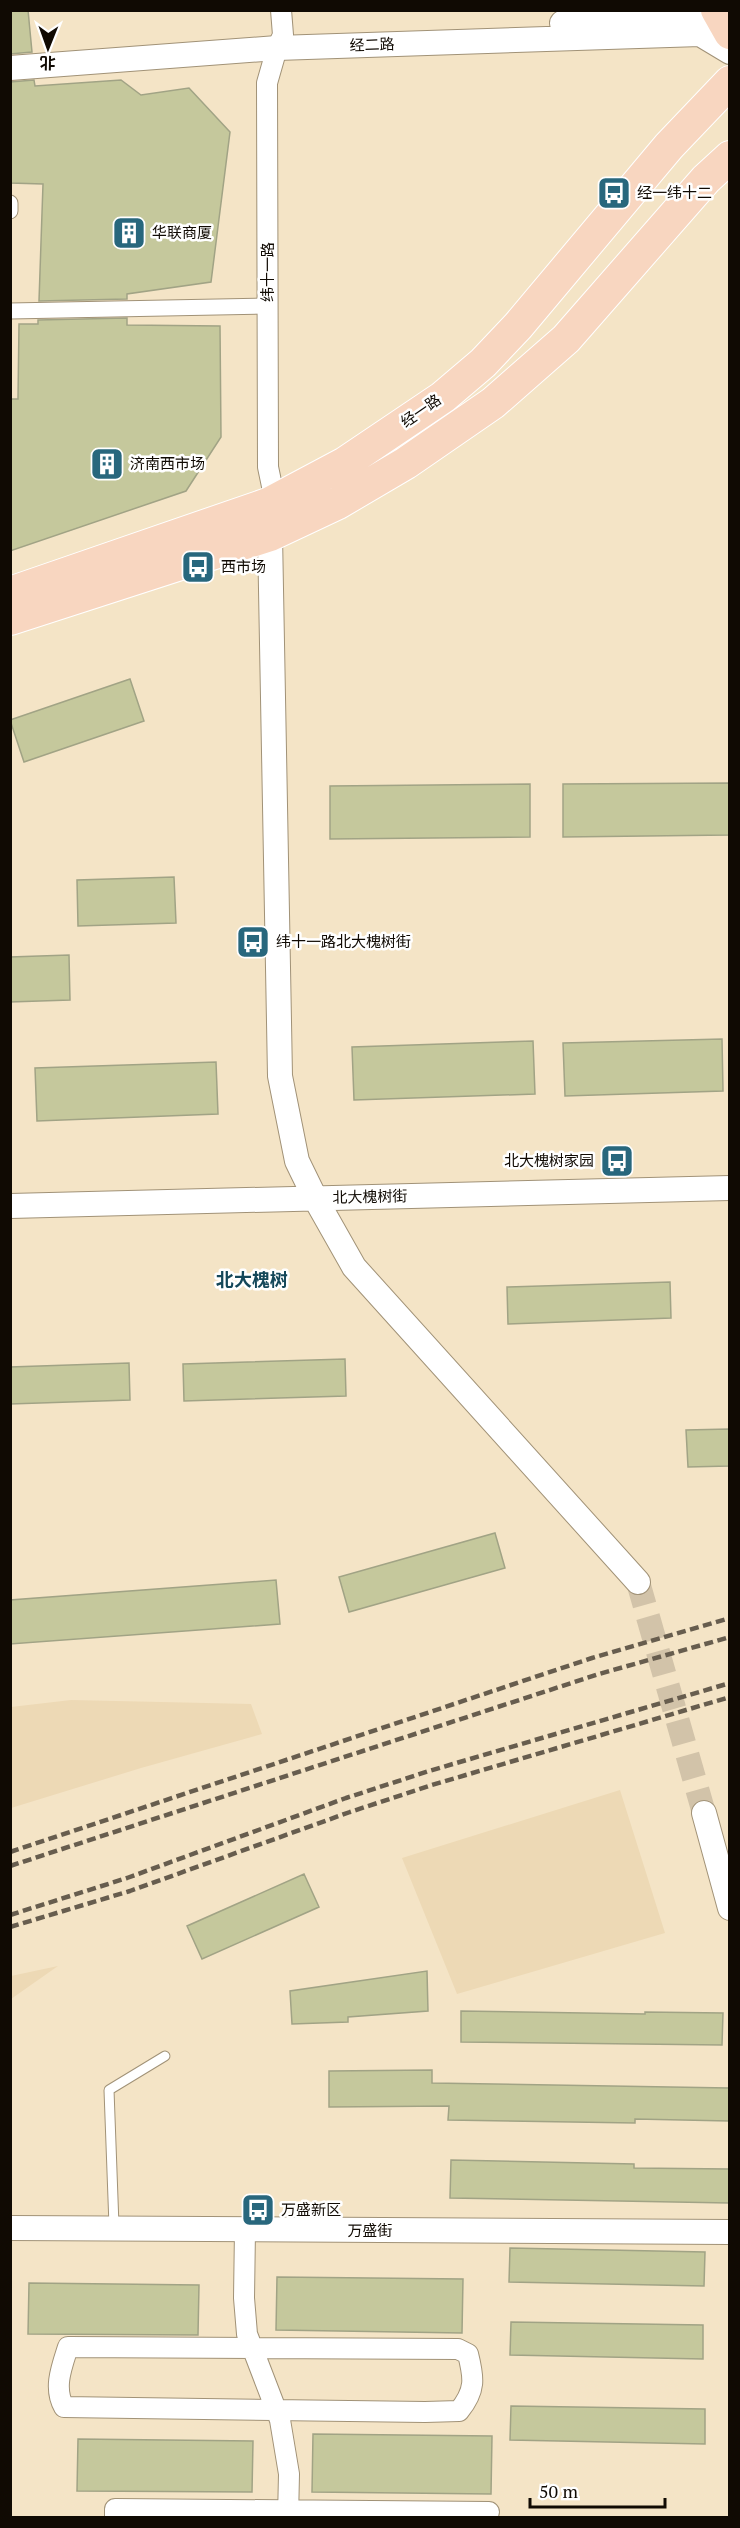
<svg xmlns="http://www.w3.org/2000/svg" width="740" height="2528" font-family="'PT Serif','Noto Sans SC',serif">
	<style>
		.built { fill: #edd9b5 }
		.building { fill: #c5c89c; stroke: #a1a385; stroke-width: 1.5 }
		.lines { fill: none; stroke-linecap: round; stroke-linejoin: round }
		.tertiary-tunnel { stroke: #d2c3a9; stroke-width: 24; stroke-dasharray: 24 12; stroke-linecap: butt }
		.service-casing { stroke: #a19277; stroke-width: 11 }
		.pedestrian-casing { stroke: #a19277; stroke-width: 17 }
		.minor-casing { stroke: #a19277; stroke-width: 22 }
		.tertiary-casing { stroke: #a19277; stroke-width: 26 }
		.primary-casing { stroke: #fff; stroke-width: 34 }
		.service { stroke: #fff; stroke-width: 9 }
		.pedestrian { stroke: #fff; stroke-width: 15 }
		.minor { stroke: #fff; stroke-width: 20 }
		.tertiary { stroke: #fff; stroke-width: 24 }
		.primary { stroke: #f8d6c0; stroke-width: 32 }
		.rail { stroke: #675d4e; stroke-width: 4.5; stroke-dasharray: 9 4.5; stroke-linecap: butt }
		.labels { text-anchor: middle; stroke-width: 5; stroke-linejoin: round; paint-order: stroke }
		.street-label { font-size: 15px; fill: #100a03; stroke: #fff }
		.poi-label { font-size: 15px; fill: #100a03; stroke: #fff; text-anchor: start }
		.quarter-label { font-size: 18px; font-weight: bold; fill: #144759; stroke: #fff }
	</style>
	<rect width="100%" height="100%" fill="#f4e4c6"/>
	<path class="built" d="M71,1700L251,1704L262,1734L141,1768L11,1808V1707Z
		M620,1790L665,1933L457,1994L402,1858Z
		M58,1966L11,1999V1976Z"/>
	<path class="building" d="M10,10H28L32,52L10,54Z
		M34,80L35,86L121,80L141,95L189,88L230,132L211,282L127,294V299L39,301L43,184L10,183V82Z
		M127,318V325L220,326L221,437L186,491L10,551V399H18L19,324H38V320Z
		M130,679L144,721L24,762L10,720Z
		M729,783V835L563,837V784Z
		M530,784V837L330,839V786Z
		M174,877L176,923L78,926L77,880Z
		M69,955L70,1000L10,1002V957Z
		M722,1039L723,1091L565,1096L563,1043Z
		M533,1041L535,1094L354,1100L352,1047Z
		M216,1062L218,1114L37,1121L35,1068Z
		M670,1282L671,1318L508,1324L507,1287Z
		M345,1359L346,1396L184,1401L183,1364Z
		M129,1363L130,1400L10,1404V1367Z
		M729,1429V1466L688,1467L686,1430Z
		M495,1533L505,1568L349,1612L339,1577Z
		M276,1580L280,1624L10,1644V1600Z
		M304,1874L319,1907L202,1959L187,1926Z
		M427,1971L428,2011L348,2017V2022L292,2024L290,1991Z
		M461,2011L645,2014V2012L723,2013L722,2045L461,2042Z
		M432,2070V2083L729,2088V2121L635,2119V2123L448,2120L449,2106L329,2107V2071Z
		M451,2160L634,2164V2168L729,2169V2203L450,2198Z
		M510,2248L705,2252L704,2286L509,2282Z
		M277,2277L463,2279L462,2333L276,2330Z
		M29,2283L199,2285L198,2335L28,2334Z
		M511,2322L703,2325V2359L510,2355Z
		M511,2406L705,2409V2444L510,2440Z
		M313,2434L492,2436L491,2494L312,2492Z
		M78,2439L253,2441L252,2492L77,2491Z"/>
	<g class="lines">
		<path class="tertiary-tunnel" d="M638,1582L704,1813"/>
		<g class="service-casing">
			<path id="service" d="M114,2226L109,2090L165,2056"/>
		</g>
		<g class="pedestrian-casing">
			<path id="pedestrian" d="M10,203V211
				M10,311L268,306"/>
		</g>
		<g class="minor-casing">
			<path id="minor" d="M269,509L273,491L268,467L267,83L277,48L283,35L281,10
				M245,2230L244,2298L247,2334L280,2420L289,2474L288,2518
				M68,2347L458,2349L468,2354C474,2378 476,2390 459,2411L425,2412L64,2407C53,2388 62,2366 68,2347Z
				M115,2518V2509L489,2512"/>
		</g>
		<g class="tertiary-casing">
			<path id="tertiary" d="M562,23L720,16L730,19
				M10,68L277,48L700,34L730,52
				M270,535L280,1076L297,1161L315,1198L354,1267L638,1582
				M10,1206L730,1188
				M704,1813L730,1908
				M10,2228L730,2232"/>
		</g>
		<g class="primary-casing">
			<path id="primary" d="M717,10L730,33
				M10,593L268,504L345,463L443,397L483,363L518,326L669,146L730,82
				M10,619L270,535L338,503L406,463L493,403L566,339L706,179L730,157"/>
		</g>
		<use href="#service" class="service"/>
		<use href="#pedestrian" class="pedestrian"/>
		<use href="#minor" class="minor"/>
		<use href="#tertiary" class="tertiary"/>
		<use href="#primary" class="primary"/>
		<path class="rail" d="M10,1852L592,1658L730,1618
			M10,1866L599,1674L730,1637
			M10,1915L127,1878L346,1798L429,1771L730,1683
			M10,1927L130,1891L350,1812L432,1785L730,1697"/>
	</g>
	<defs>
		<g id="bus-square" transform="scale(1.725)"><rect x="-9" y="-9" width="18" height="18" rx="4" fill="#28677d" stroke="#fff"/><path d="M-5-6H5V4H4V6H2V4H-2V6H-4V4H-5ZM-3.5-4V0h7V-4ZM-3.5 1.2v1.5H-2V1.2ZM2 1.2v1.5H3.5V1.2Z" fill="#fff"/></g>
		<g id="building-square" transform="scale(1.725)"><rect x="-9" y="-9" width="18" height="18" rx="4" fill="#28677d" stroke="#fff"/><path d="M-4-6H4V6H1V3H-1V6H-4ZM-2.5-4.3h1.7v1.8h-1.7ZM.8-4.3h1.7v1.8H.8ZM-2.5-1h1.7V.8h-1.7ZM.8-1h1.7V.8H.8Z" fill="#fff"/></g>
	</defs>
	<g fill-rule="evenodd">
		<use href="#bus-square" x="614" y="193"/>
		<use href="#building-square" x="129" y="233"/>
		<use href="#building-square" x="107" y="464"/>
		<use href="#bus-square" x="198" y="567"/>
		<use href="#bus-square" x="253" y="942"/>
		<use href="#bus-square" x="617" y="1161"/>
		<use href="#bus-square" x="258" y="2210"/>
	</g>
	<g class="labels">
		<g class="street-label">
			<text transform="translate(372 45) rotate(-2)" y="5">经二路</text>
			<text transform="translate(268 272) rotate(-90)" y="5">纬十一路</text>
			<text transform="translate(421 411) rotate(-35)" y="5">经一路</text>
			<text transform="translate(370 1197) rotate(-1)" y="5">北大槐树街</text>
			<text x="370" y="2236">万盛街</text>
		</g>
		<g class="poi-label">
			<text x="637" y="198">经一纬十二</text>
			<text x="152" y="238">华联商厦</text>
			<text x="130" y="469">济南西市场</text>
			<text x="221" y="572">西市场</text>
			<text x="276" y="947">纬十一路北大槐树街</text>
			<text x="594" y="1166" text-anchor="end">北大槐树家园</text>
			<text x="281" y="2215">万盛新区</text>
		</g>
		<g class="quarter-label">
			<text x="252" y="1286">北大槐树</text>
		</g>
	</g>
	<rect width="740" height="2528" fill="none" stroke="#100a03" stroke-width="24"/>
	<g transform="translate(48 48) rotate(181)" stroke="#ffffff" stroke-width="4.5" paint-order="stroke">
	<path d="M0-4.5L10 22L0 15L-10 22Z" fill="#100a03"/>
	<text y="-9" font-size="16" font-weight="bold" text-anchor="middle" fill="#100a03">北</text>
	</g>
	<path d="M530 2498v9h135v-9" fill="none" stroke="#100a03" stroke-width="3"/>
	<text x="539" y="2498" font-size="18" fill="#100a03" stroke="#ffffff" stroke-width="4.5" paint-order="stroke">50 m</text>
</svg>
